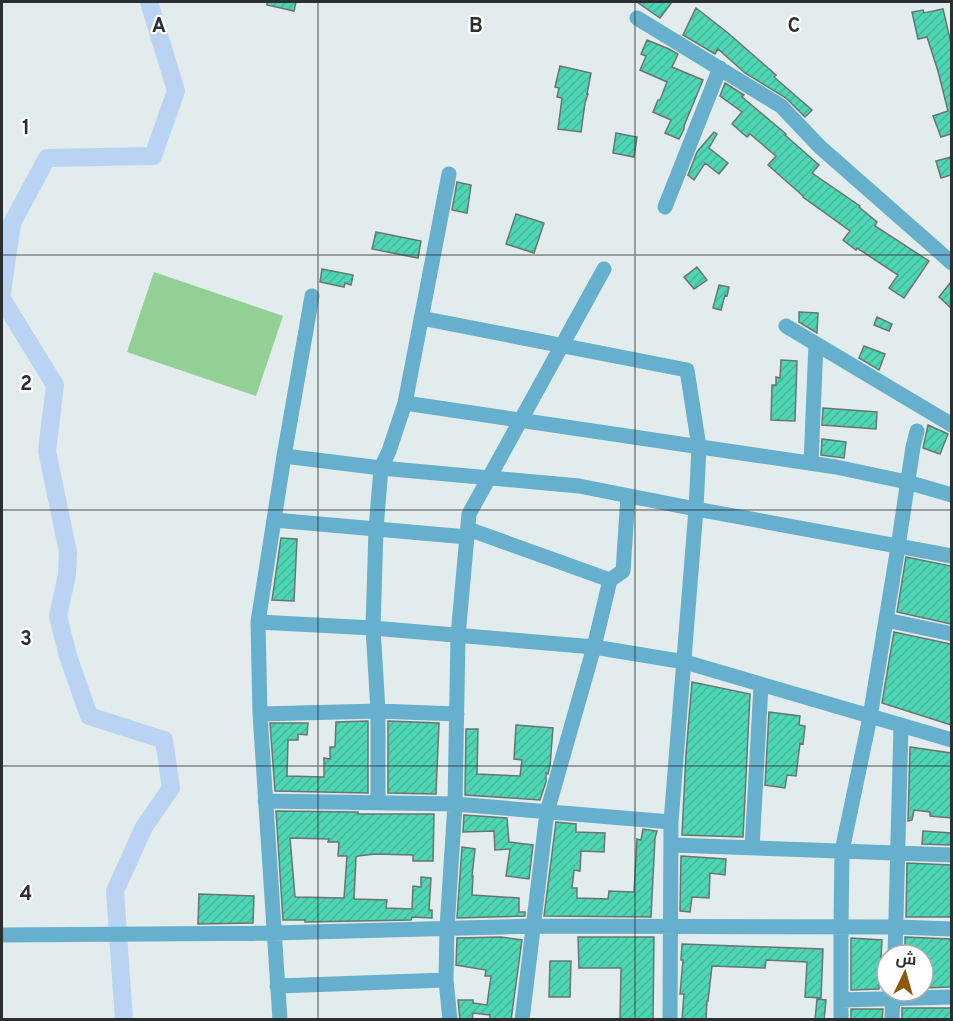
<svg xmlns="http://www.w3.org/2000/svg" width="953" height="1021" font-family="Overpass,Cairo,sans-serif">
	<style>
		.green { fill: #93d096 }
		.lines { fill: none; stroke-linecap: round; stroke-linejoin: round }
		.river { stroke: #bad3f2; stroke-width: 18 }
		.building { fill: url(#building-hatch); stroke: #6c7471; stroke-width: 1.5; fill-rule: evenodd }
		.minor { stroke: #66afcd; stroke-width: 15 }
		.grid { fill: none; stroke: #2c2f2f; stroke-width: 1.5; stroke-opacity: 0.55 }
		.grid-label { font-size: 20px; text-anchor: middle; font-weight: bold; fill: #2c2f2f; stroke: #fff; stroke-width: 4.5; stroke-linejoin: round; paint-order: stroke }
	</style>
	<defs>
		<pattern id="building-hatch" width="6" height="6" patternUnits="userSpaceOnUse" patternTransform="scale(1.5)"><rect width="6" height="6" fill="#4ed6b4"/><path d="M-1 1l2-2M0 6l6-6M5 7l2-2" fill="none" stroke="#44b89b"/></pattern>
	</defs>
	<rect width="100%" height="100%" fill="#e2ecec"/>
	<path class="green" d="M154,272L283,316L256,396L127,352Z"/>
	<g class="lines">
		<path class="river" d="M2,293L12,223L47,158L153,156L176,91L149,2
			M2,299L55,385L47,451L68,552L67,575L58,616L68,656L89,716L164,740L171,788L144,827L115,891L124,1020"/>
	</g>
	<path class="building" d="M267,2H296L294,11L267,5Z
		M637,2H672L660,18Z
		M696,8L728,33L776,75L774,77L812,110L805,117L786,98L745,73L718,49L715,54L683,35Z
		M943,9L951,43V134L941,137L933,116L948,111L938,71L927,37L918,39L912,12L923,10L924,13Z
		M647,40L669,49L678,54L672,67L703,80L684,126V129L679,139L665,133L671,120L653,112L658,100H660L667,82L640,70L646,56L641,54Z
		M560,66L591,73L587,94H588L585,103L581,132L558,129L562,98L557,97L559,88L555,87Z
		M725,83L744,95L742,97L786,134L785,135L819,165L812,173L860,206L859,207L877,222L875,226L929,261L904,298L889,288L898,275L857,248L856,250L843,240L850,231L803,197V196L768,165L776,156L750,134L747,137L732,124L742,112L720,96Z
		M714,132L717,134L709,148L728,163L719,174L705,163L694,180L688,175L697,152Z
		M616,133L637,137L634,157L613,153Z
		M951,157V175L941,178L936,161Z
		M457,182L471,185L467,213L452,210Z
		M516,214L544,223L534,253L506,244Z
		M376,232L421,241L418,258L372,249Z
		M697,267L707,280L694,289L684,277Z
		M322,269L353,275L351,285L345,283L344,287L320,282Z
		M951,282V308L939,297Z
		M719,285L729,287L727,296L725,295L721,310L713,308Z
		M799,312L818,313L817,333L799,322Z
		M877,317L892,324L889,331L874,325Z
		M864,346L885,354L879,370L859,358Z
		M781,360L797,361L795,421L771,420L772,385H776V377L780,378Z
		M823,408L877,412L876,429L822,425Z
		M928,425L948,434L940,454L923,448Z
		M822,439L846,442L844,458L821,455Z
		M281,538L297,539L294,601L272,600Z
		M906,557L951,566V624L897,612Z
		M894,632L951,644V725L882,703Z
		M692,682L750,694L743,837L682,835L686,754Z
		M769,712L800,716L799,725L805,726L803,744L800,743L796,776L787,775L785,788L765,785Z
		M368,721V793L275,791L270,723H308L307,735L298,734V740H288L287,776L324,777V758L330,759V747H335L336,722Z
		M388,721L439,723L436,794L388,793Z
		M516,725L553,728L550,766L548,774L546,773V782L540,800L465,795L466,729H478L477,774L520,776L522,760L514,759Z
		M910,747L951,753V818L930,816V812L914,810L912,820L908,821Z
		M276,811L358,812V814H434L433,861H413V855L375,854L358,856L356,857L354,899L387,900L386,908L412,909L413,886L421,887V877L431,878L429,910H432V918L412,917L411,920L305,922V920H283ZM290,838L329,839L328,842H339L338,856H347L344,898L295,897Z
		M464,815L507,818L509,842L533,845L529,879L506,876L510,849L495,850L494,831L463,832Z
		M556,822L576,824V832L605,833L604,852L581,851L580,871L574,870L572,888H577V898L608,899L609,891L634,892L637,839L641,840L643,829L657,831L655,838L651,917L544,916Z
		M923,831L951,833V845L922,844Z
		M462,847L475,849L472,876H473L472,895L519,898V912H525V916L457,918Z
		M681,856L726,859L725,875L710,873L709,898L692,897L690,912L680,911Z
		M907,863L951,865V917H906Z
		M199,894L254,896L253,923L198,924Z
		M501,937L522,940L511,1020H490V1015L473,1013L472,1020H460L458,1000H473V1003L487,1005L491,976H485L486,970L456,965L457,938Z
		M578,937H654L653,1020H620L621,968H579Z
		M905,937L951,939V987L923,988V955H905Z
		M851,938L882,940L879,989L851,990Z
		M682,944L823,949L821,998L805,997L807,962L766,960L765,968L712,966L708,1001H707L706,1020H682L684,994H680L683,960H681Z
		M550,961H571L570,997H549Z
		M817,999L826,1000L824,1020H815Z
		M902,1008H951V1020H902Z
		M851,1009H883L882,1020H851Z"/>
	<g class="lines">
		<path class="minor" d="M637,18L781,106L820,147L952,263
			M665,207L720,68
			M421,318L687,370L699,447L696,509L671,822L670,1020
			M786,326L952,425
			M405,403L836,467L907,482L952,495
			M284,456L381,468L579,486L696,509L952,556
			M811,463L816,344
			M274,520L467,537
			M468,529L610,580
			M886,620L952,634
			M258,622L373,628L594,647L685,662L952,740
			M260,714L378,711L457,714
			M265,801L455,804L671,822
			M378,803V711L373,628L376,529L381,468L389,451L405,403L449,174
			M672,845L952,855
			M752,848L761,685
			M2,935L273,933L534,926L897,927L952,929
			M895,955L901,726
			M277,986L446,980
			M841,1000L952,997
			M280,1020L260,714L258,622L284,456L312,296
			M450,1020L446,980L447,928L455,804L458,636L469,514L604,269
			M522,1020L547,812L594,647L610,580L623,571L628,496
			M841,1020V927L842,851L870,717L898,547L913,447L917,431
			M892,1020L893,991"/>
	</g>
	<path class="grid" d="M318,2V1020M635,2V1020M2,255H952M2,510H952M2,766H952"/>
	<g class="grid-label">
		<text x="159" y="32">A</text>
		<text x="476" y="32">B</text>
		<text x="794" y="32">C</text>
		<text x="26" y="134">1</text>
		<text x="26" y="390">2</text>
		<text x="26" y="645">3</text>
		<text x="26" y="900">4</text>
	</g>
	<rect width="953" height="1021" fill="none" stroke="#2c2f2f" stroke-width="6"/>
	<g transform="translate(905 973) rotate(5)"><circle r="28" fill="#ffffff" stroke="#abacac" stroke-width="1.5"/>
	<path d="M0-4.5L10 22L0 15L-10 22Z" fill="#8f560f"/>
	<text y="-9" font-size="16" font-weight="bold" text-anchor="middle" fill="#2c2f2f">ش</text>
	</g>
</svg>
